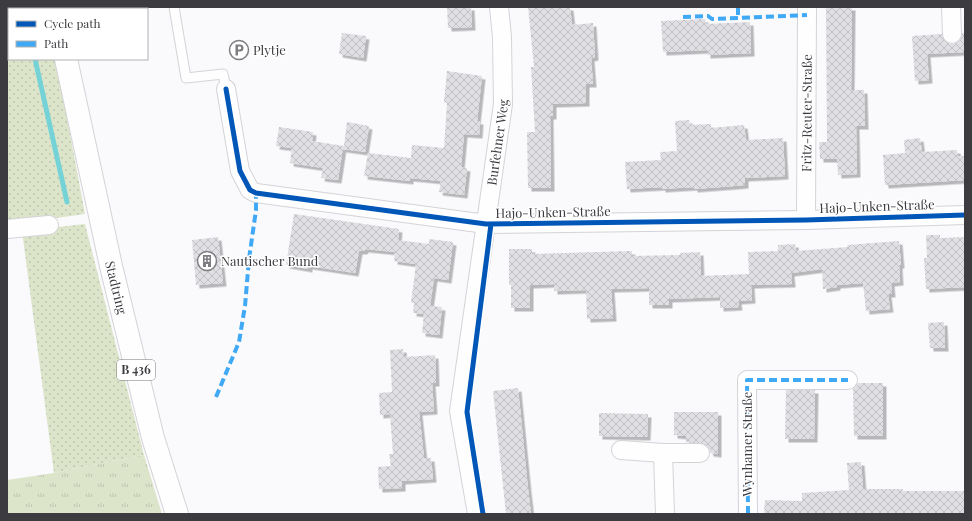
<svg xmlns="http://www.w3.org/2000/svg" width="972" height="521" font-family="'Playfair Display',serif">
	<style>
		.grass { fill: url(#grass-dots) }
		.park { fill: url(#park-tufts) }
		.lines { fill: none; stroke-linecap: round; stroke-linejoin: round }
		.stream { stroke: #75d2d6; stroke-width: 5 }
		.building { fill: url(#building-cross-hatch); filter: url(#shadow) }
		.service-casing { stroke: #d4d3d7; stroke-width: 11 }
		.minor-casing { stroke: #d4d3d7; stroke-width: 20 }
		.trunk-casing { stroke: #d4d3d7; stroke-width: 24 }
		.service { stroke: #fefeff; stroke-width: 9 }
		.minor { stroke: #fefeff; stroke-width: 18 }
		.trunk { stroke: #fefeff; stroke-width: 22 }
		.quiet { stroke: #3fa9f5; stroke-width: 4; stroke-dasharray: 8 4; stroke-linecap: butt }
		.cycleway-casing { stroke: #fff; stroke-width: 8 }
		.cycleway { stroke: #0057b8; stroke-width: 5 }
		.labels { text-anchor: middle; stroke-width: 3; stroke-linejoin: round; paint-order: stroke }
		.shield { fill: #fff; stroke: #767679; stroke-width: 1 }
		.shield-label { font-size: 12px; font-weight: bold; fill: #3c3b40 }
		.poi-label { font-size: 13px; fill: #3c3b40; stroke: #fff; text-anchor: start }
		.street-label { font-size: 13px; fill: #3c3b40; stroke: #fff }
	</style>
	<defs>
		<pattern id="grass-dots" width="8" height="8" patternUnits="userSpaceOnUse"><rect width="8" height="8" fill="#dce5ca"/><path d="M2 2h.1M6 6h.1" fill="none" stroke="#bec5af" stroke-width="1.8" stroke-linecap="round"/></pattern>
		<pattern id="park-tufts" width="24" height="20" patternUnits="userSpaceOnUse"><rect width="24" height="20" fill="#dce5ca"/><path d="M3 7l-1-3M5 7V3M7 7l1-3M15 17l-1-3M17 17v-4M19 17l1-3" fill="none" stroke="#bec5af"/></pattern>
		<pattern id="building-cross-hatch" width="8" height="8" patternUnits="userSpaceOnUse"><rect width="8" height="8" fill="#e0e0e4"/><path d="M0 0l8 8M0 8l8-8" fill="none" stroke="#c1c1c5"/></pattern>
		<filter id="shadow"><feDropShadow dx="3.5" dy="3.5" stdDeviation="0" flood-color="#0004"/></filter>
	</defs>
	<rect width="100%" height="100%" fill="#faf9fc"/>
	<path class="grass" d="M7,7H46V9H9V59H56L85,214L7,225Z
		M85,224L144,455L54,473L22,231Z"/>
	<path class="park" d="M144,455L162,514H7V480L54,473Z"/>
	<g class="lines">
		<path class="stream" d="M23,7L24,9
			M35,59L67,202"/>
	</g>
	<path class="building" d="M447,7H471L472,27L448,28Z
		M528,7H570L572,25L593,23L595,57L591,58L593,84H586V103L553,104V116H550L551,188H528L527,132H535L531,67H534Z
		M826,7H852L851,90H864L865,126H856L857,174L838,175L837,159H820L819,142H827Z
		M705,19L706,24L750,22L751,53L707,55V50L663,52L661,21Z
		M342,33L366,36L363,58L339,54Z
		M962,33H965V52L927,54L929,80L915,81L912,36L942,34L943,39L947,43L953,44L957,43L961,39Z
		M447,71L482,76L477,121H480L479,135L464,134L461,167L467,168L464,195L439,192L441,181L410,178V181L364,176L368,153L411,158L412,145L444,148L447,103L444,102Z
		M689,120L690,125L711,124V128L744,125L746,140L783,138L785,176L745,178V185L734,186L694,189V187L662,189V187L627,189L625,162L661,160L660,152L677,151L675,121Z
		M347,122L369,126L365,152L343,149V147L338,180L321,178L323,168L290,163L292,148L276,146L279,127L313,132L312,141L344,146Z
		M920,138L922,152L957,150L958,156H965V180L885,185L883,155L905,153L904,140Z
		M294,214L399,229L398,240L429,244V239L453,242L448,280L434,278L430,306L442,307L439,335L422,333L424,314L413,313L414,303H411L416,264L394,261L395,252L365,249L364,251H359L355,273L309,266V269L286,265Z
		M926,235H940V238L965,237V287L926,289L924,258H927Z
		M218,237L223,283L196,285L192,240Z
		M899,241L901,265H899L900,282L891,283L892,294H888L890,309L866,311L863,283L837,285V287L823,289L822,269L791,273L792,284L751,285L752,300L738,301L739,307L720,308V297L669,299V305H649V288L611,289L613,318L587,319L586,290L554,291V284L530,285V308H511V285H509V249H532V254L632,251V256L680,255V253L700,252L701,276L749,274L748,252L778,251V245L795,244L796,251L848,247L847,245Z
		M944,322L945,348H930L928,323Z
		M403,349L404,357L435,355L436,383H432L434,411L419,412L424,458H431L433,479L402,481V488L379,489L378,467L391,466L389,454H393L390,414L380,415L379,393L392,392L390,350Z
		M858,383H883V436H854L853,389Z
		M518,388L528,489L531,514H506L493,391Z
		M786,390H815L814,439H785Z
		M674,412H718V454L710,453L709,448L705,444L686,442V436L674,435Z
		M599,413L648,414L647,437L599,436Z
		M861,462L863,489H903V491H965V514H764L765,500L802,501V493L849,490L847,463Z"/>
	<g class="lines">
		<g class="service-casing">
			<path id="service" d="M134,7L135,9
				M174,7L186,78L223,74L226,89"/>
		</g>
		<g class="minor-casing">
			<g id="minor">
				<path d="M951,7L952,34"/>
				<path d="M226,89L240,171L250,190L256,193L486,224L806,220L965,215"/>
				<path id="s1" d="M806,220L807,7"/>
				<path d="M7,229L49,225"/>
				<path d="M621,450L663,453H700"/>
				<path d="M663,453L665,514"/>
				<path id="s2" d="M477,514L459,411L503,104L502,37L499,7"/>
				<path d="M748,514L747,380H848"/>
			</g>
		</g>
		<g class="trunk-casing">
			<g id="trunk">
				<path d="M56,7L57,9"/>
				<path id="s3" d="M66,59L111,266L153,438L177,514"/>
			</g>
		</g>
		<use href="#service" class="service"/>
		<use href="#minor" class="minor"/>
		<use href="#trunk" class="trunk"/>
		<path class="quiet" d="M738,7V18
			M683,17L708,16L712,19L807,15
			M216,397L239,342L245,306L249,259L256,210V193
			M748,514L747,380H848"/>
		<g class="cycleway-casing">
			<path id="cycleway" d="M226,89L240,171L250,190L256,193L486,224L806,220L965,215
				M483,514L467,412L491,224"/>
		</g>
		<use href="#cycleway" class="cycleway"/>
	</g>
	<defs>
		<g id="parking-ring" transform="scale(1)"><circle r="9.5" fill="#fff" stroke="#7e7e82" stroke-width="1.5"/><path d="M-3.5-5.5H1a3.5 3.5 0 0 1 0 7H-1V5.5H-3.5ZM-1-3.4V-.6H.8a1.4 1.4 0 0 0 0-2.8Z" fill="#7e7e82"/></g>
		<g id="building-ring" transform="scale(1)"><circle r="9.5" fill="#fff" stroke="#7e7e82" stroke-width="1.5"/><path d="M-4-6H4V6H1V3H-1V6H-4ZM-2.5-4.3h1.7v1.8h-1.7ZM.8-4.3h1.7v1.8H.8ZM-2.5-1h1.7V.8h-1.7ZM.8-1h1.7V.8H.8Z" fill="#7e7e82"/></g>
	</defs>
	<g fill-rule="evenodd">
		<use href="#parking-ring" x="239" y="50"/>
		<use href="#building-ring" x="207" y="261"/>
	</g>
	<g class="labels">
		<rect class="shield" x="117" y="360" width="38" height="20" rx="3"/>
		<g class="shield-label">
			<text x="136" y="374">B 436</text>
		</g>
		<g class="poi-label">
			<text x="253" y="55">Plytje</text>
			<text x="221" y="266">Nautischer Bund</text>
		</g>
		<g class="street-label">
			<text dy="5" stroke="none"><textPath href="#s1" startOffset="107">Fritz-Reuter-Straße</textPath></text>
			<text dy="5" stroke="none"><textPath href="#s2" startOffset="376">Burfehner Weg</textPath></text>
			<text transform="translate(877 206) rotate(-2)" y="5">Hajo-Unken-Straße</text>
			<text transform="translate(553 212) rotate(-1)" y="5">Hajo-Unken-Straße</text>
			<text dy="5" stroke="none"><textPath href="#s3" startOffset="234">Stadtring</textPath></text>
			<text transform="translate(747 444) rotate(-90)" y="5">Wynhamer Straße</text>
		</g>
	</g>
	<rect width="972" height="521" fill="none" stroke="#3c3b40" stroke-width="16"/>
	<rect x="8" y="8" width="140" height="52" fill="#ffffff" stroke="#b1b1b3"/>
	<rect x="16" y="21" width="20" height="6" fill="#0057b8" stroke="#b1b1b3"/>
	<text x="44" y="28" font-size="12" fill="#3c3b40">Cycle path</text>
	<rect x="16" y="41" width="20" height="6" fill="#3fa9f5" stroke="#b1b1b3"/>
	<text x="44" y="48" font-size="12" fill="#3c3b40">Path</text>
</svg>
